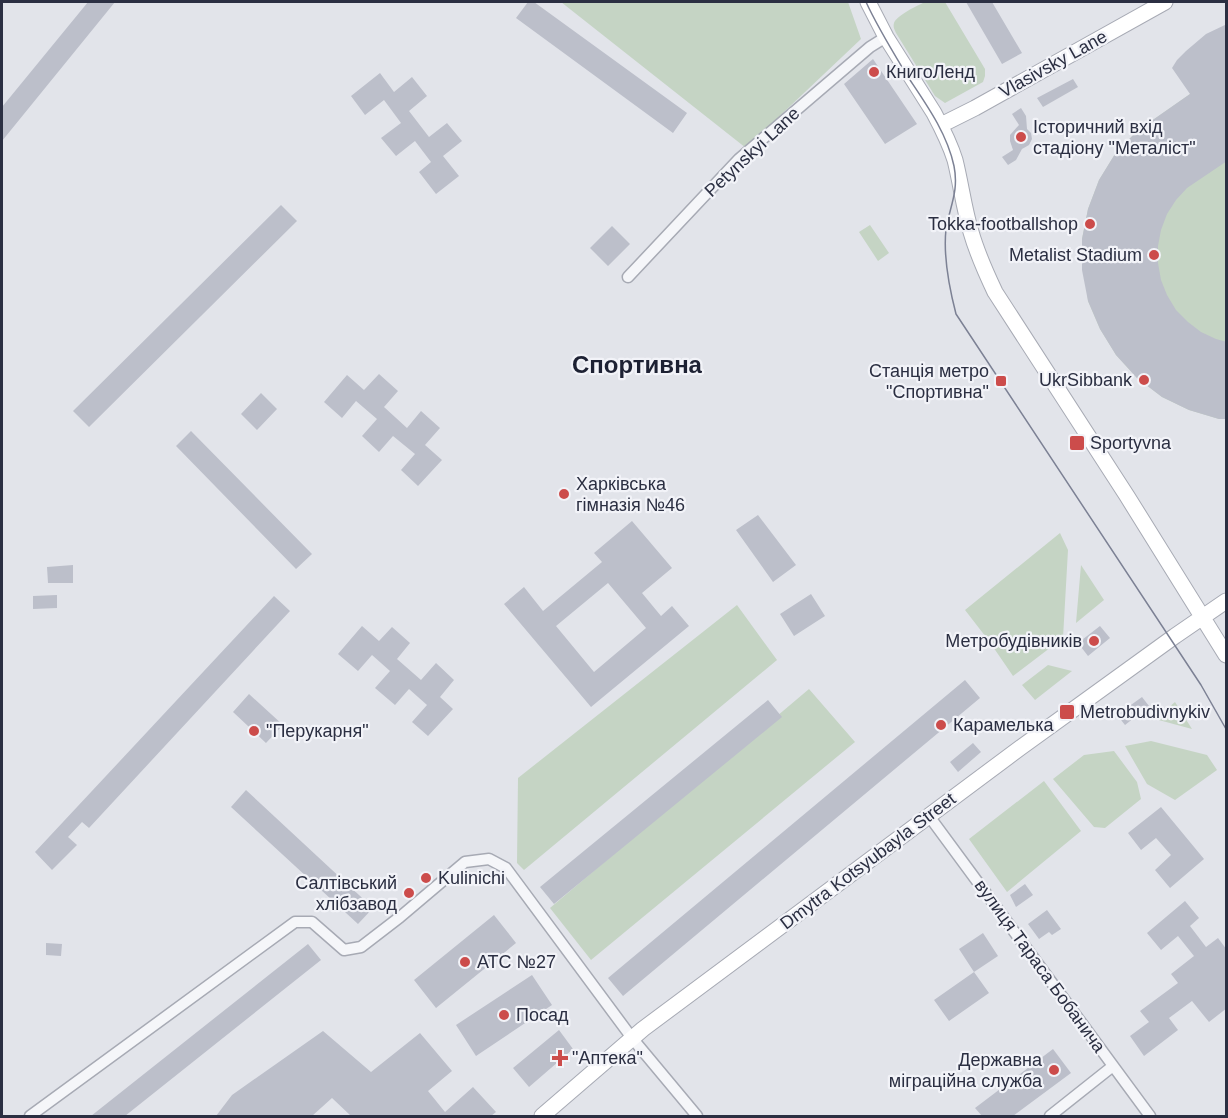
<svg xmlns="http://www.w3.org/2000/svg" width="1228" height="1118" font-family="Arial,sans-serif">
	<style>
		.green { fill: #c5d4c4 }
		.building { fill: #bcbfca; fill-rule: evenodd }
		.lines { fill: none; stroke-linecap: round; stroke-linejoin: round }
		.street-casing { stroke: #a7aab4; stroke-width: 13 }
		.secondary-casing { stroke: #a7aab4; stroke-width: 17 }
		.street { stroke: #f5f6f9; stroke-width: 10 }
		.secondary { stroke: #fff; stroke-width: 15 }
		.tram { stroke: #7c8194; stroke-width: 1.5 }
		.poi-dot { fill: #cc4c4b; stroke: #f2f3f8; stroke-width: 2 }
		.labels { text-anchor: middle; stroke-width: 4.5; stroke-linejoin: round; paint-order: stroke }
		.street-label { font-size: 18px; fill: #2b2f42; stroke: #f2f3f8 }
		.poi-label { font-size: 18px; fill: #2b2f42; stroke: #f2f3f8; text-anchor: start }
		.district-label { font-size: 24px; font-weight: bold; fill: #1d2133; stroke: #f2f3f8 }
	</style>
	<rect width="100%" height="100%" fill="#e2e4ea"/>
	<path class="green" d="M561,2H848L861,39L746,148Z
		M925,2H945L985,69V76L983,82L945,103L935,96L896,33C894,29 893,27 894,23C897,15 917,6 925,2Z
		M1226,69V419H1219L1189,410L1162,397L1137,378L1116,355L1100,329L1088,301L1082,239L1088,209L1099,180L1115,154L1137,131Z
		M870,225L889,253L878,261L859,232Z
		M1060,533L1068,550L1063,638L1013,676L989,641L965,610Z
		M1081,565L1104,600L1076,623Z
		M737,605L777,660L524,870L517,863L518,778Z
		M1048,665L1072,671L1035,700L1022,685Z
		M809,689L855,742L591,960L550,908Z
		M1175,702L1192,729L1155,719Z
		M1151,741L1207,755L1217,770L1175,800L1147,784L1125,746Z
		M1114,751L1137,782L1141,799L1105,828L1094,827L1053,779L1084,755Z
		M1044,781L1081,831L1007,892L969,839Z"/>
	<path class="building" d="M88,2H115L2,141V107Z
		M528,2H534L687,113L673,133L516,18Z
		M966,2H992L1022,53L1002,64Z
		M1227,24V161L1187,188L1176,200L1167,214L1161,230L1158,246V263L1161,280L1167,295L1176,310L1188,322L1201,332L1216,339L1227,342V419H1219L1189,410L1162,397L1137,378L1116,355L1100,329L1088,301L1082,270V239L1088,209L1099,180L1115,154L1137,131L1190,94L1172,68L1177,60L1186,51L1206,34Z
		M873,59L917,124L885,144L844,84Z
		M380,73L394,92L412,77L427,96L409,111L429,137L447,123L462,141L443,156L459,176L436,194L419,172L431,162L415,141L396,156L381,138L401,123L384,100L365,115L351,96Z
		M1073,79L1078,87L1043,107L1037,98Z
		M1021,108L1026,116L1027,129L1031,133L1032,139L1029,145L1022,149L1016,160L1008,165L1002,157L1013,150L1010,141V135L1019,125L1012,114Z
		M281,205L297,221L89,427L73,411Z
		M612,226L630,244L608,266L590,248Z
		M379,374L398,391L384,407L407,428L421,411L440,428L425,445L442,460L418,486L401,470L415,454L393,436L379,452L362,436L377,419L356,401L342,418L324,402L347,375L364,390Z
		M261,393L277,409L257,430L241,414Z
		M191,431L312,554L296,569L176,446Z
		M758,515L796,565L773,582L736,530Z
		M632,521L672,568L642,593L661,616L672,606L689,626L591,707L504,604L524,587L543,611L602,562L594,553ZM608,583L646,628L594,672L556,626Z
		M73,565V583H48L47,567Z
		M811,594L825,616L794,636L780,614Z
		M57,595V608L33,609V596Z
		M274,596L290,611L89,828L82,822L68,837L77,845L52,870L35,852Z
		M362,626L379,641L392,627L410,643L397,659L421,680L436,663L454,680L440,697L453,709L428,736L412,722L427,705L409,689L395,705L375,688L390,671L372,655L358,671L338,654Z
		M1100,626L1110,638L1088,656L1078,643Z
		M965,680L980,698L623,996L608,978Z
		M249,694L283,725L266,743L233,712Z
		M1142,697L1149,706L1125,725L1117,715Z
		M768,700L782,717L554,904L540,887Z
		M973,743L981,752L958,772L950,762Z
		M246,790L373,908L358,924L231,807Z
		M1161,807L1204,859L1170,888L1155,870L1171,855L1156,838L1141,850L1128,833Z
		M1025,884L1033,895L1016,907L1010,895Z
		M1185,901L1199,918L1190,926L1206,947L1218,938L1227,950V1008L1209,1022L1192,1001L1169,1018L1178,1030L1144,1056L1130,1036L1149,1022L1140,1011L1178,983L1171,974L1194,956L1178,936L1161,950L1147,933Z
		M1047,910L1061,929L1052,935L1049,932L1039,939L1028,924Z
		M494,915L516,943L436,1008L414,980Z
		M983,933L998,956L974,972L959,949Z
		M46,943L62,944L61,956L46,955Z
		M308,944L321,960L125,1116H91Z
		M974,972L989,993L949,1021L934,1000Z
		M532,975L552,1005L476,1056L456,1025Z
		M559,1030L573,1049L529,1087L513,1068Z
		M323,1031L371,1072L420,1033L452,1071L428,1091L445,1112L473,1087L496,1112L491,1116H351L332,1098L312,1116H216L232,1095Z
		M1053,1049L1071,1073L1013,1116H982L975,1108Z"/>
	<g class="lines">
		<g class="street-casing">
			<path id="street" d="M628,277L739,159L870,47L886,37
				M929,816L1150,1116
				M30,1116L295,922H312L344,950L361,947L400,917L465,862L489,859L506,868L632,1038L697,1116
				M1050,1116L1113,1066"/>
		</g>
		<g class="secondary-casing">
			<path id="secondary" d="M868,2L886,37L934,113C942,128 950,144 955,160C961,184 964,209 971,232C977,253 986,273 995,292L1127,496L1226,655
				M941,125L975,108L1165,2
				M542,1116L643,1029L1020,748L1175,636L1226,601"/>
		</g>
		<use href="#street" class="street"/>
		<use href="#secondary" class="secondary"/>
		<path class="tram" d="M866,2C878,28 893,52 908,77C926,104 947,133 954,166C959,191 950,206 946,229C943,257 949,287 956,314L1201,685L1226,729"/>
	</g>
	<g class="poi-dot">
		<circle cx="874" cy="72" r="6"/>
		<circle cx="1021" cy="137" r="6"/>
		<circle cx="1090" cy="224" r="6"/>
		<circle cx="1154" cy="255" r="6"/>
		<circle cx="1144" cy="380" r="6"/>
		<rect x="995" y="375" width="12" height="12" rx="3"/>
		<rect x="1069" y="435" width="16" height="16" rx="3"/>
		<circle cx="564" cy="494" r="6"/>
		<circle cx="1094" cy="641" r="6"/>
		<rect x="1059" y="704" width="16" height="16" rx="3"/>
		<circle cx="941" cy="725" r="6"/>
		<circle cx="254" cy="731" r="6"/>
		<circle cx="426" cy="878" r="6"/>
		<circle cx="409" cy="893" r="6"/>
		<circle cx="465" cy="962" r="6"/>
		<circle cx="504" cy="1015" r="6"/>
		<path d="M557 1049h6v6h6v6h-6v6h-6v-6h-6v-6h6z"/>
		<circle cx="1054" cy="1070" r="6"/>
	</g>
	<g class="labels">
		<g class="street-label">
			<text transform="translate(1053 64) rotate(-29)" y="6">Vlasivsky Lane</text>
			<text transform="translate(752 152) rotate(-43)" y="6">Petynskyi Lane</text>
			<text transform="translate(868 861) rotate(-37)" y="6">Dmytra Kotsyubayla Street</text>
			<text transform="translate(1040 966) rotate(54)" y="6">вулиця Тараса Бобанича</text>
		</g>
		<g class="poi-label">
			<text x="886" y="78">КнигоЛенд</text>
			<text x="1033" y="133">Історичний вхід<tspan x="1033" dy="21">стадіону "Металіст"</tspan></text>
			<text x="1078" y="230" text-anchor="end">Tokka-footballshop</text>
			<text x="1142" y="261" text-anchor="end">Metalist Stadium</text>
			<text x="989" y="377" text-anchor="end">Станція метро<tspan x="989" dy="21">"Спортивна"</tspan></text>
			<text x="1132" y="386" text-anchor="end">UkrSibbank</text>
			<text x="1090" y="449">Sportyvna</text>
			<text x="576" y="490">Харківська<tspan x="576" dy="21">гімназія №46</tspan></text>
			<text x="1082" y="647" text-anchor="end">Метробудівників</text>
			<text x="1080" y="718">Metrobudіvnykіv</text>
			<text x="953" y="731">Карамелька</text>
			<text x="266" y="737">"Перукарня"</text>
			<text x="438" y="884">Kulinichi</text>
			<text x="397" y="889" text-anchor="end">Салтівський<tspan x="397" dy="21">хлібзавод</tspan></text>
			<text x="477" y="968">АТС №27</text>
			<text x="516" y="1021">Посад</text>
			<text x="572" y="1064">"Аптека"</text>
			<text x="1042" y="1066" text-anchor="end">Державна<tspan x="1042" dy="21">міграційна служба</tspan></text>
		</g>
		<g class="district-label">
			<text x="637" y="373">Спортивна</text>
		</g>
	</g>
	<rect width="1228" height="1118" fill="none" stroke="#2b2f42" stroke-width="6"/>
</svg>
